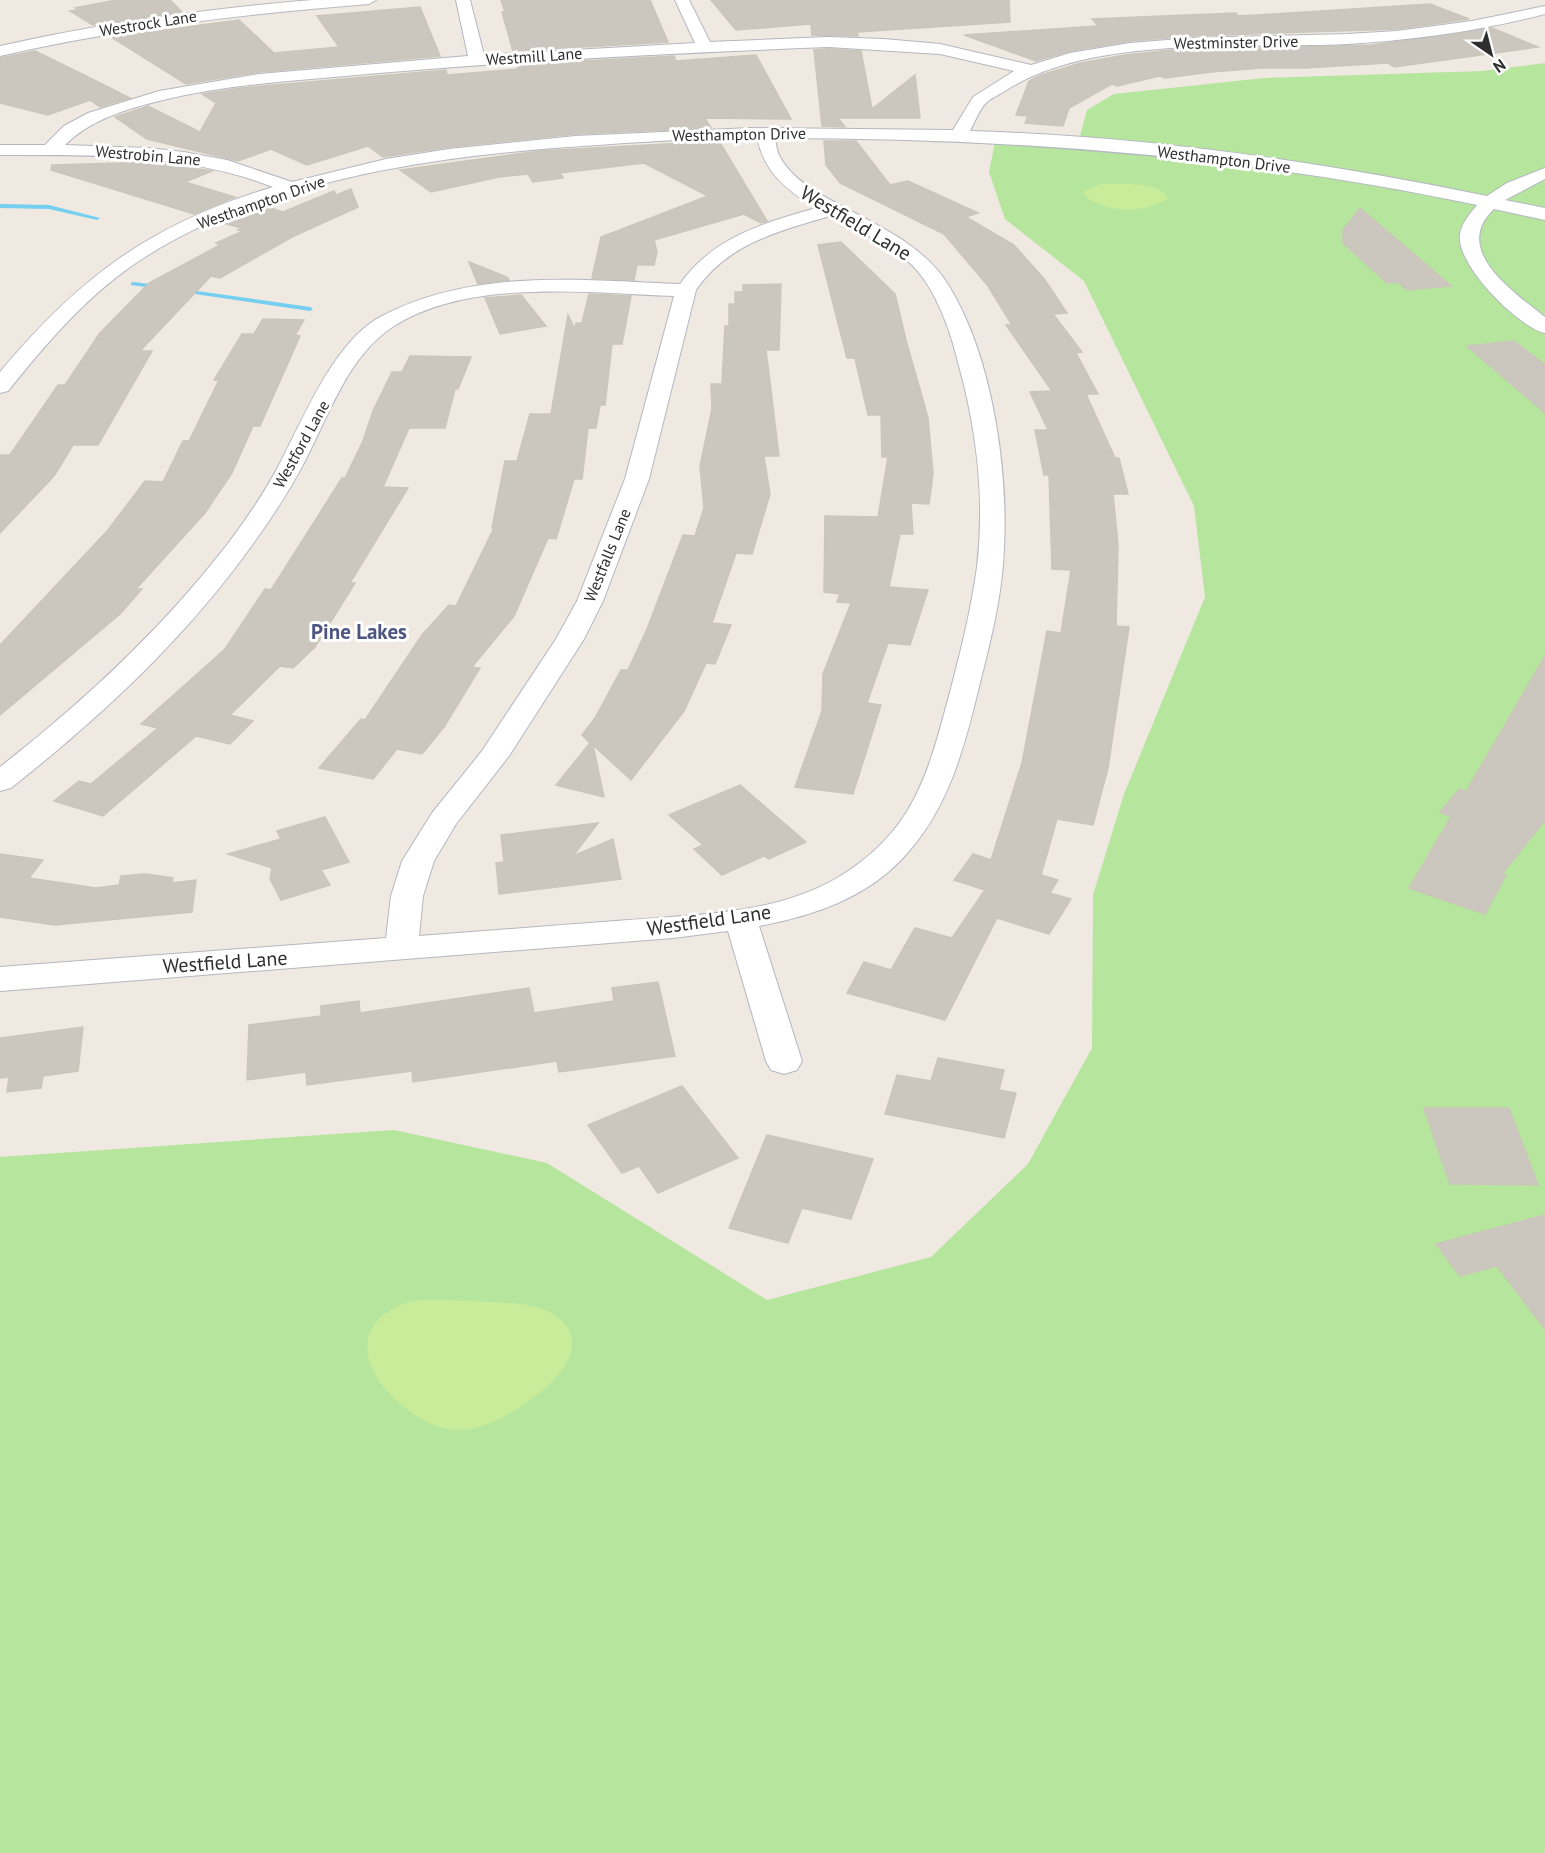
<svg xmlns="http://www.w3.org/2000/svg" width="1545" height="1853" font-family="'PT Sans',sans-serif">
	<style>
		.green { fill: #b6e59e }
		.pitch { fill: #c9ec9a }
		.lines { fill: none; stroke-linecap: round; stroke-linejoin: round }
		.stream { fill: #75cff0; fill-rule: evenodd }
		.building { fill: #cbc7bf; stroke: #cbc5ba; stroke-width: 1.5 }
		.minor-casing { stroke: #b4b7c1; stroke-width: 2 }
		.minor { fill: #fff; fill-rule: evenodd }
		.labels { text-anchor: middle; stroke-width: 6; stroke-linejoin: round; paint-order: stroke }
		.far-street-label { font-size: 16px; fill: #2e2e2e; stroke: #fff }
		.street-label { font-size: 20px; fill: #2e2e2e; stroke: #fff }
		.neighbourhood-label { font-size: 21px; font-weight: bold; fill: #4d5680; stroke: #fff }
	</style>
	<rect width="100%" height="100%" fill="#efe9e1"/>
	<path class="green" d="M1545,63V1853H0V1157L394,1130L547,1163L767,1300L931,1257L1028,1164L1092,1048L1093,895L1124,794L1205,597L1194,506L1084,281L1005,219L989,172L995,142L1077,147L1087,110L1114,94L1264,78L1483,71Z"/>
	<path class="pitch" d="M1121,184C1134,184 1162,184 1168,198C1148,214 1101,214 1084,194V191L1101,184Z
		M472,1301C497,1303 526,1301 549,1312C622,1349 503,1433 456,1430C401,1426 322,1340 400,1305C421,1296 450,1301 472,1301Z"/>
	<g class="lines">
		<path class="stream" d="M0,204L49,205L100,218L97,220L49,209L0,208Z
			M133,282L159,285L162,287L159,289L131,285V283Z
			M183,289L310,307L313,309L310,311L181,292V290Z"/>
	</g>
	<path class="building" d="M116,0H170L182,12L93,25L70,11L78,10L75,8Z
		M501,0H650L668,42L513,51L502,12H505Z
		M711,0H1009L1010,22L857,32L858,36L812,35L811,24L736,30Z
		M1430,4L1469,19L1397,29L1192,36L1130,41L1070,51L1036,61L964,35L1098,26L1092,19L1236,13L1238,16L1257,15Z
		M420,7L440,56L259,72L186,84L111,37L239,20L274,53L339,47L317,16Z
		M1492,28L1538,47L1394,67L1388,63L1305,68H1262L1211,72L1165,78L1160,76L1117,86L1112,84L1069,108L1063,126L1025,123L1028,116L1016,115L1029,81L1041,75L1081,63L1125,55L1171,50L1372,45Z
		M828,49L861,51L872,109L915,75L920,118H838L845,127L822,126L814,50Z
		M35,51L84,75L130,98L100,107L90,100L48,115L0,103V58Z
		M756,55L791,119L705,118L711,128L575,134L449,147L383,157L368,146L307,165L271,149L238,161L147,139L115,117L148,106L200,132L216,103L202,94L241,88L446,70L447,75L518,69L517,65L548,63L674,56L676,61Z
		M719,141L767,221L761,223L744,214L654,240L657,252L654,265H637L634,280L592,278L601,237L708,196L644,163L560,173L563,178L533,182L528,174L499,177L431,192L400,170L540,151Z
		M824,141H856L890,185L908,181L978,213L966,217L1014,245L1045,280L1067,313L1053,314L1082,352L1076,353L1098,394H1086L1115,458H1119L1128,494H1113L1118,545L1116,626L1129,627L1108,768L1093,825L1057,819L1041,875L1058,880L1050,893L1071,899L1049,934L997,918L945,1020L847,993L864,962L891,970L915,928L952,938L985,890L954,880L973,854L991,860L1022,763L1047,631L1061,633L1071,570L1052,569L1049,475H1044L1035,430H1048L1030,392L1052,391L1006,325H1012L988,286L944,234L840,183L826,165Z
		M157,162L212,171L185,182L235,197L194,214L51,170L52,165Z
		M351,189L358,207L292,237L220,278L211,276L140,351H152L98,445H73L54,476L0,533V455H10L58,385H65L100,333L149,283L220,245L216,243L243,231L238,230L242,228L219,222L261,205L283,212L334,191L336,195Z
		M1360,208L1422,261L1451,286L1407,290L1398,282L1387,283L1343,243V230Z
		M841,242L895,294L906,340L928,418L933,474L929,504L911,503L913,534H900L889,587L928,590L910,645L888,643L867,703L881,705L853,794L795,787L822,711L823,674L851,603L837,602L840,594L824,592L825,516L878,517L888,457H882L881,415H868L855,358H847L818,245Z
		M469,262L507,277L509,280L478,284Z
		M781,284L779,350H766L779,456H764L770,494L752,554L736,553L712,623L731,625L715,664L706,663L684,711L631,780L593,745L604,797L556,785L590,743L582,735L595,718L621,670H628L647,629L683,535L695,536L704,508L700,466L712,409L711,384H722L725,326H729V304H735V292H743V285Z
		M589,294L631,296L622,344H612L605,405H600L596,428H588L582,479H574L556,539L548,538L514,616L472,667L480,668L444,727L422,754L397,749L373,779L319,768L361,719L365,720L422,635L449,605L456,606L494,528H492L505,461H517L530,414H551L568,315L575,329L576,323H582Z
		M521,295L546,326L500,334L485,298Z
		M263,319L304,320L295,335L300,336L260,426H253L232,473L205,513L136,589H142L120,614L0,715V645L108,530L145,481L163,482L183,441H189L219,380H214L242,334H254Z
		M1514,341L1545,365V413L1467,346Z
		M410,356L471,357L458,389H455L445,428H409L383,487L408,488L350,583H355L315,647L293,668L280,666L230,715L253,721L230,744L196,736L103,816L54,801L79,781L91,784L158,728L141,724L225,649L265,589L271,590L342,478H345L363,441L373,411L392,372H402Z
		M1545,656V820L1502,874L1506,875L1485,914L1409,888L1451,817L1440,812L1460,789L1466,792Z
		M740,785L806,842L769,859L764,856L722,875L694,849L703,845L669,815Z
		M325,817L349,862L321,870L330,885L281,900L270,879L272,868L228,854L281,839L277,831Z
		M598,823L573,856L613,839L621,879L499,894L496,863L504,862L501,835Z
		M0,854L43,860L29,878L96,888L119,885L121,876L146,874L173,878L172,883L196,880L192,912L54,925L0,917Z
		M658,982L675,1056L559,1072L557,1061L413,1082L412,1071L307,1085L306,1072L247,1080L249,1025L321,1016V1006L359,1001L360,1013L529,988L534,1013L614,1001L612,988Z
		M83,1027L78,1071L43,1076L41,1088L7,1092L9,1077L0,1078V1038Z
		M938,1058L1004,1070L999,1090L1016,1093L1004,1138L885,1114L897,1075L931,1081Z
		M682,1086L738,1158L658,1193L639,1166L622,1173L588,1125Z
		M1424,1108H1509L1538,1185L1450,1184Z
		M767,1135L873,1159L851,1219L802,1208L788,1243L729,1228Z
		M1545,1215V1329L1497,1266L1460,1276L1436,1244Z"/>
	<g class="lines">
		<g class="minor-casing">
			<path id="minor" d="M312,0H376L369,4C245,14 122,28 0,56V46C103,23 207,9 312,0Z
				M456,0H470L484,55L695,43L675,0H689L710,42L828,37L884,39L940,44L1031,65L1070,53L1130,43L1192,38L1347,34L1397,31L1472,21L1545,6V14C1480,31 1414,40 1347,44C1247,49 1090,34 1005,91C999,95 991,98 986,103C979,110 975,122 970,131C1143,136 1317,161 1487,196L1507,183L1545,168V179L1505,200L1545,208V220L1494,209C1450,250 1515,293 1545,317V333C1518,327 1455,264 1460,234C1462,222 1470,214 1477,205C1246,156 1011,138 775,138C776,144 777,152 780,157C792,179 817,193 838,204C878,226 924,245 949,286C994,360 1010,478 1003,564C1000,605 989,647 979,687C964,749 948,811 902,859C864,899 812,916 759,926L802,1061L797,1070L784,1074L771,1070L766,1061L728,931L673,938L0,991V967L386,938L391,896L402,861L432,813L482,751L556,639L577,601L625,479L674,296C588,293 471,278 394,326C347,356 328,418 303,465C289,491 273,516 255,541C187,637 102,716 11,788L0,791V767C83,702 161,630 226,546C246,520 265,492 280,463C305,416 334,341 382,316C473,268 581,280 680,284C713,237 764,223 816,208C786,190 765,173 757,138C705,138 651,141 598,145C448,154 259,178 133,265C84,299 45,345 8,391L0,393V372C80,276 153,223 273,187C186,153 93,155 0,155V145H45L64,126L88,113L159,91L259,74L468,56ZM828,47L940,54L1014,71L973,97L953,130L751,128L575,136L449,149L386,159L292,182L227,160L184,152L148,148L65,145C90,120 126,109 159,101C230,83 306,80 379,73C529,60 678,53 828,47ZM830,216C861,233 902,248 923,278C941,303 952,337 959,366C977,431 985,500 977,567C971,611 960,654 949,696C938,736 928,778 906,813C889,840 864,862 837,878C772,916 688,915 616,921C550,926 485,931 419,936L423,896L434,861L456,824L509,756L584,639L603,601L649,479L696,290C727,244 779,231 830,216Z"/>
		</g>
		<use href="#minor" class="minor"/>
	</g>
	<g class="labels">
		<g class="far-street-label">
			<text transform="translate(148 23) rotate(-9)" y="6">Westrock Lane</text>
			<text transform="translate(1236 42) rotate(-1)" y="6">Westminster Drive</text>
			<text transform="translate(534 56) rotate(-4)" y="6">Westmill Lane</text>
			<text transform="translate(739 134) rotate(-1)" y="6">Westhampton Drive</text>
			<text transform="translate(148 155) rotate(5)" y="6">Westrobin Lane</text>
			<text transform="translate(1224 159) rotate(7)" y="6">Westhampton Drive</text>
			<text transform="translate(261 202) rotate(-19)" y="6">Westhampton Drive</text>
			<text transform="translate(301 444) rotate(-61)" y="6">Westford Lane</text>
			<text transform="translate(607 555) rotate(-68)" y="6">Westfalls Lane</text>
		</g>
		<g class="street-label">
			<text transform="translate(856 223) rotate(31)" y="7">Westfield Lane</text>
			<text transform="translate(709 920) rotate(-8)" y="7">Westfield Lane</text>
			<text transform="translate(225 962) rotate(-4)" y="7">Westfield Lane</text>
		</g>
		<g class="neighbourhood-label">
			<text x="359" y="639">Pine Lakes</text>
		</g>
	</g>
	<g transform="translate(1491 54) rotate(145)" stroke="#ffffff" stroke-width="4.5" paint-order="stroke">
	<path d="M0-4.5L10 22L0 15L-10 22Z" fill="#2e2e2e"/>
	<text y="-9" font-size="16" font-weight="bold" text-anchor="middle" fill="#2e2e2e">N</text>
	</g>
</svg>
